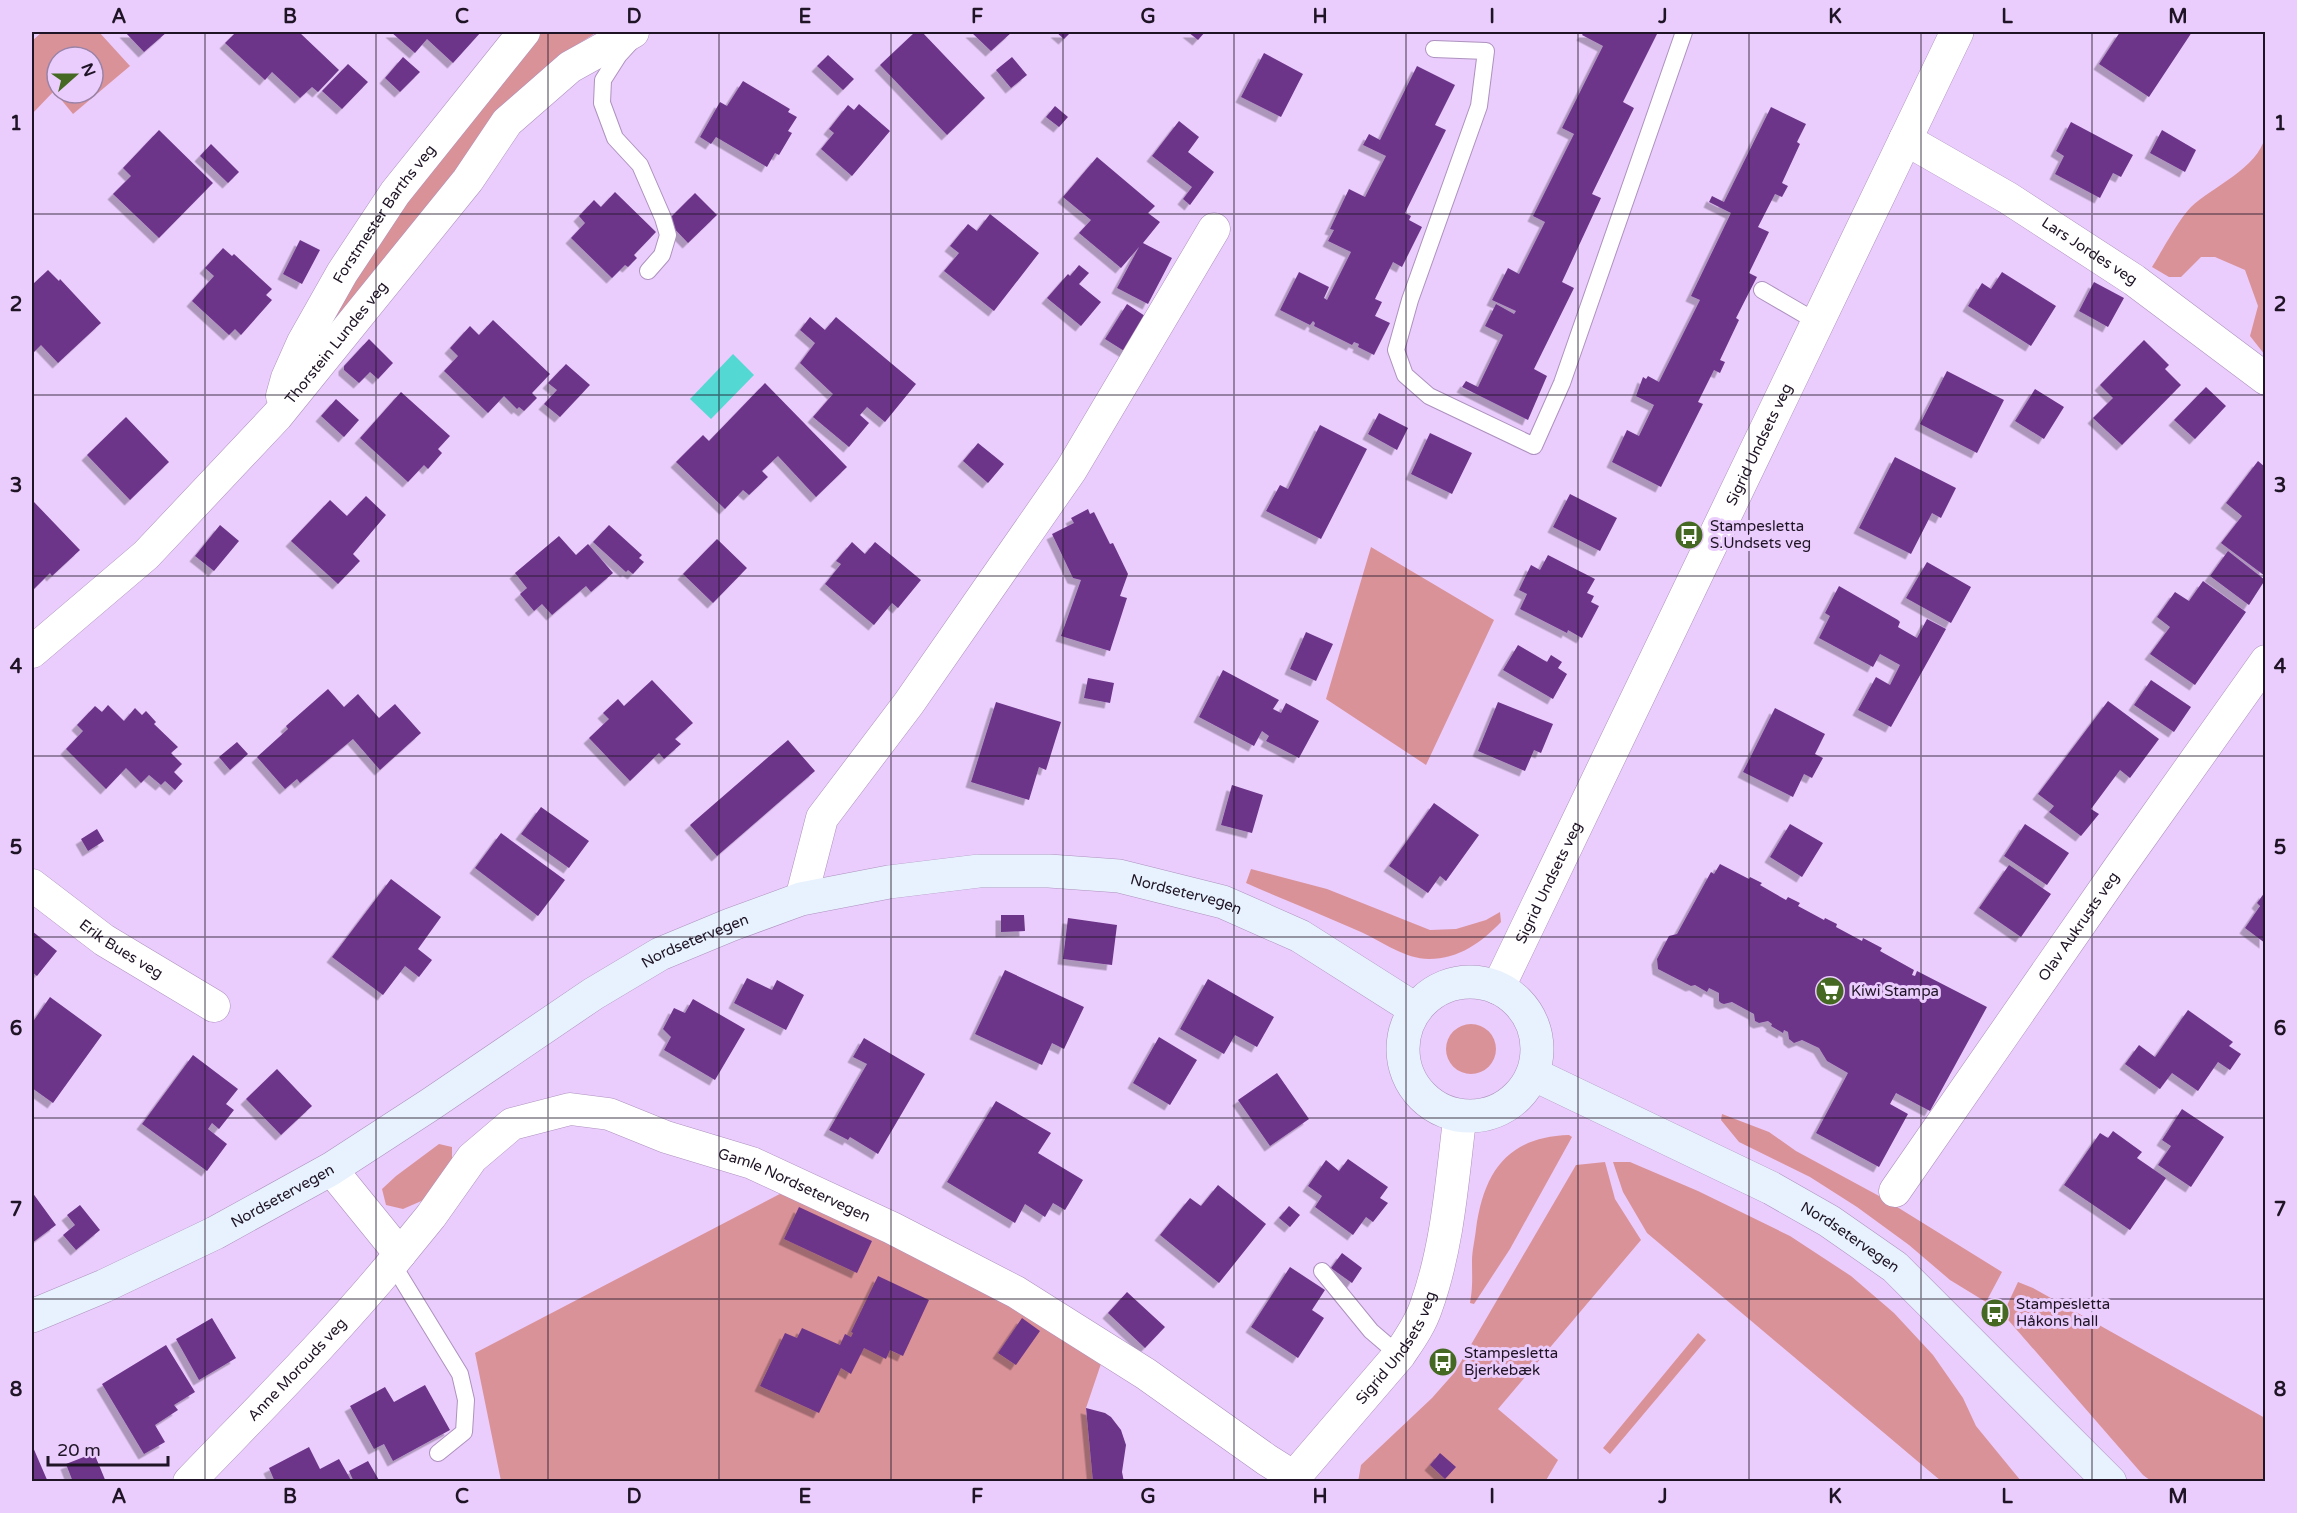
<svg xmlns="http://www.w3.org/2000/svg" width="2297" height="1513" font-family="'Varela Round',sans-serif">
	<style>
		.green { fill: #da9299; fill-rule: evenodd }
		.water { fill: #54d8d4 }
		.building { fill: #6d358a; filter: url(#shadow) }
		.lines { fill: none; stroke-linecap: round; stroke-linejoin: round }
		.service-casing { stroke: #ad91be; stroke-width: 18 }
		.minor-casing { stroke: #ad91be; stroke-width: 33 }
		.tertiary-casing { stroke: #ad91be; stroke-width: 34 }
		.secondary-casing { stroke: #ad91be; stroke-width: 34 }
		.service { stroke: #fff; stroke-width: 16 }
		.minor { stroke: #fff; stroke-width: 32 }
		.tertiary { stroke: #fff; stroke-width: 33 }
		.secondary { stroke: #e7f2fe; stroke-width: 33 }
		.grid { fill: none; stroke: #1f1425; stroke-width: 1.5; stroke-opacity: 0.55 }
		.labels { text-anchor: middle; stroke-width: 6; stroke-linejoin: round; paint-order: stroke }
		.street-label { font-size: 15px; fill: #1f1425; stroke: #ebcdfd }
		.poi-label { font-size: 15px; fill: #1f1425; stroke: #ebcdfd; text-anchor: start }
		.neatline { fill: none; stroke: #1f1425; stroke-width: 2 }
		.grid-label { font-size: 20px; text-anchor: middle; font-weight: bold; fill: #1f1425 }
	</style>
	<defs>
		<filter id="shadow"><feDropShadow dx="-5.5" dy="5.5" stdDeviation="0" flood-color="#0004"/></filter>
	</defs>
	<rect width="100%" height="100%" fill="#ebcdfd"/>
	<path class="green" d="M42,32H99L130,66L73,114L54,91L32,114V41ZM57,57H93V93H57Z
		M540,32H597L561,55L516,94L294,377L409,185Z
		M2265,137V355L2250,336L2258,306L2245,270L2215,257H2201L2181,277H2169L2152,267C2162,251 2179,219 2191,207C2212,187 2258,168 2265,137Z
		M1371,547L1494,620L1426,765L1326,699Z
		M1251,869L1327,889L1430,930L1456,929L1486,920L1500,912L1501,922C1482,942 1459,959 1429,959C1405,959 1383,942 1361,932C1323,915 1284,900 1246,883Z
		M1446 1049a25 25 0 1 1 50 0a25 25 0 1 1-50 0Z
		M1722,1114L1769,1132L1796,1151L1881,1197L2002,1272L1986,1302L1950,1280L1909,1245L1857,1207L1810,1177L1739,1142L1721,1120Z
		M1569,1135L1572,1137L1510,1249L1474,1304L1470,1303C1473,1286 1472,1278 1472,1261C1472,1251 1475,1239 1476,1229C1484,1171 1508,1137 1569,1135Z
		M439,1144L452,1147V1163L426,1199L403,1209L386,1205L382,1189L396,1176Z
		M1605,1162L1615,1199L1641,1240L1498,1409L1558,1460L1545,1482H1358L1361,1465L1432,1398L1455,1372L1576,1165Z
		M1613,1162H1630L1698,1191L1790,1236L1851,1276L1894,1313L1933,1355L1963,1398L1976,1426L2021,1481H1941L1647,1233L1623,1192Z
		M797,1185L1105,1352L1086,1408L1093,1481H501L475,1353Z
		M2018,1282L2033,1288L2265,1418V1481H2151L2143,1475L2003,1314Z
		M1698,1333L1706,1340L1610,1454L1603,1448Z"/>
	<path class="water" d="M733,354L754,375L711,419L690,399Z"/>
	<path class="building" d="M125,32H167L144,52Z
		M236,32H299L339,70L318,92L312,87L300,98L272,72L265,80L225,43Z
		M391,32H481L453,63L427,39L415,53Z
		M915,32H922L985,98L947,135L880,65Z
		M971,32H1012L991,51Z
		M1056,32H1071L1064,39Z
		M1188,32H1205L1198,40Z
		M1584,32H1658L1623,102L1634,108L1592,194L1601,198L1562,282L1574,288L1534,369L1547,376L1528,420L1462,387L1466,381L1478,387L1503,335L1485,326L1496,304L1514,314L1516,311L1492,300L1508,268L1519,274L1545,222L1533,216L1574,134L1562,128L1603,46L1582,35Z
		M2120,32H2192L2149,97L2099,64Z
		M1264,53L1303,74L1281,117L1241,97Z
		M828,55L854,79L843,90L817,66Z
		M403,57L420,72L400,92L385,78Z
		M1012,57L1027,75L1011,88L996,70Z
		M348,64L368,82L342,109L322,91Z
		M1417,66L1455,85L1435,125L1446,130L1405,213L1411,216L1409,220L1422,227L1402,267L1393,262L1375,299L1382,302L1375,316L1390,323L1374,355L1358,347L1359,344L1354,342L1352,345L1314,326L1315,323L1313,321L1310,325L1280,310L1299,272L1329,287L1324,298L1327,300L1351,252L1328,241L1334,230L1330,229L1349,189L1365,197L1386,156L1363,145L1369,134L1380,140Z
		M743,81L790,109L788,112L797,117L788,131L792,133L779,155L775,153L767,167L716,137L711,144L700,137L720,102L727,106Z
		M859,104L890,131L852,176L821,149L834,133L829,129L848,105L854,110Z
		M1055,106L1068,117L1059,127L1046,117Z
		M1771,107L1806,124L1797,142L1800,144L1782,183L1788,186L1782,197L1775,194L1758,227L1769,232L1749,273L1757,277L1736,318L1739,320L1720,360L1725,362L1720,373L1714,370L1698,402L1703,404L1661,487L1612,462L1627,430L1639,436L1654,405L1636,396L1643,377L1646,379L1648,376L1659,382L1700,300L1691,296L1731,213L1709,202L1712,196L1724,202Z
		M1179,121L1199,137L1188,152L1214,172L1190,205L1183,199L1192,187L1152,156Z
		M2071,122L2133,155L2121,177L2113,173L2100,198L2055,174L2064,156L2056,151Z
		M159,130L213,183L159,238L113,194L131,176L123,168Z
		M2162,130L2196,150L2185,172L2150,153Z
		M211,144L239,172L228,183L200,156Z
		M1097,157L1155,206L1148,213L1160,222L1143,243L1172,258L1148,304L1117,288L1139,247L1121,268L1079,233L1091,220L1063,197Z
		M615,192L656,232L634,255L637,258L628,267L625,265L612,278L571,238L585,223L579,216L594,200L601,207Z
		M695,193L717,215L688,243L667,221Z
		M990,214L1039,253L994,311L944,271L959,253L950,246L968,224L977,231Z
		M300,240L320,250L302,284L283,274Z
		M223,248L232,256L234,254L272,289L266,295L272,300L241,335L235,329L229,335L192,301L214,276L205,268Z
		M1079,265L1089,273L1079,284L1101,302L1081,326L1047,298L1068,274L1070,276Z
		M48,270L59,281L60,279L101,323L58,363L41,345L32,354V285Z
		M2002,272L2056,306L2031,346L1968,306L1982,283L1991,289Z
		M2094,282L2124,298L2108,327L2079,311Z
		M1127,304L1151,320L1129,354L1105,339Z
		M810,317L825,330L836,317L916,384L885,422L867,407L860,415L869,423L849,447L813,417L833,394L800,363L815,343L800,330Z
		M493,320L550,374L532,393L537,398L524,411L519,407L517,409L504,396L488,413L444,371L458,356L450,348L470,326L479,335Z
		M369,339L393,363L378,379L370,372L359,383L344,370V366Z
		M2144,340L2169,365L2165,369L2181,385L2122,445L2093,418L2113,398L2100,385Z
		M566,364L590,385L560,417L544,404L557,390L548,383Z
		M1947,371L2004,400L1977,453L1920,424Z
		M765,383L847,467L816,497L778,456L762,471L768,477L749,495L743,490L725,509L676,462L703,435L709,441Z
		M2206,387L2226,406L2195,439L2174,420Z
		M2035,389L2064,407L2044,439L2015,421Z
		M401,392L450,436L438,449L442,453L428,469L424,465L408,482L360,438Z
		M336,399L359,420L344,437L321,416Z
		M1379,413L1408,428L1397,450L1368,434Z
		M126,417L169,462L130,500L87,455Z
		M1320,425L1367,449L1321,539L1266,511L1280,485L1288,489Z
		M1430,433L1472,453L1452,494L1411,474Z
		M978,443L1004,464L988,483L963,461Z
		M1895,457L1956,488L1941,518L1932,513L1911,554L1859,528Z
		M2258,461L2265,467V576L2221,543L2242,516L2226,503Z
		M1570,494L1617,518L1600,551L1553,527Z
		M366,496L386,515L353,554L360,561L338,584L291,541L330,500L347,516Z
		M34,502L80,550L52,576L50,573L32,591V504Z
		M1088,509L1090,514L1094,512L1110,544L1113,543L1128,574L1120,596L1127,598L1110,651L1061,636L1081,580L1073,578L1052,534L1074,523L1071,518Z
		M220,525L239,541L214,571L195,556Z
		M609,525L642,555L639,558L644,562L633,574L628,570L626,572L593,542Z
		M559,536L576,555L588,544L613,573L591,592L586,586L552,615L542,604L534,611L520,594L527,588L515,573Z
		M717,539L747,568L713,603L683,574Z
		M852,542L865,554L875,542L921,580L898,608L892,603L874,625L825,584L841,564L836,561Z
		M2228,551L2265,580L2249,605L2210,576Z
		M1548,555L1595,579L1587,593L1594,596L1591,602L1599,606L1582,638L1568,630L1567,633L1520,609L1527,594L1519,590L1531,565L1540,570Z
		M1927,562L1971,587L1951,623L1906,598Z
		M2203,581L2246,612L2195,685L2150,654L2170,627L2157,617L2175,592L2189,601Z
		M1839,586L1898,620L1900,622L1898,627L1917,638L1927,619L1946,629L1891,727L1858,710L1876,677L1890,685L1900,665L1880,654L1873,667L1819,638L1830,616L1825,613Z
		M1306,632L1333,644L1316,681L1290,669Z
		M1518,645L1547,662L1551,655L1562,662L1558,668L1567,674L1553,699L1503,670Z
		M1223,670L1279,700L1273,709L1281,713L1286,703L1319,721L1299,758L1266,741L1269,736L1262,731L1254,746L1199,717Z
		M1088,678L1114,683L1110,703L1084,698Z
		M652,680L693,723L675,739L681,744L664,759L659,753L630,781L589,738L609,719L603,713L618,699L624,706Z
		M2151,680L2191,707L2174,732L2134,705Z
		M328,689L344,707L358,694L379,718L395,704L421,733L380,770L353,739L300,783L297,779L285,789L257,757L288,729L286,726Z
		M2108,701L2159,739L2130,778L2120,770L2091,809L2099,814L2081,836L2049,812L2054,806L2038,794Z
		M996,702L1061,722L1046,770L1039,767L1029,800L971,782Z
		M1498,702L1553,724L1541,753L1534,750L1525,771L1478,751Z
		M108,705L124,721L135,708L142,715L146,711L156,722L154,724L178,747L171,753L182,764L174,772L183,781L175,790L165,781L161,785L149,775L141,783L126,768L106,789L66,749L83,731L77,725L95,706L102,712Z
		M1775,708L1825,734L1815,754L1823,758L1812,778L1804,774L1793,797L1743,772Z
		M788,740L815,771L717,856L690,825Z
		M237,742L248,754L230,770L219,757Z
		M1232,785L1263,795L1252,833L1221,825Z
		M1434,803L1479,835L1446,881L1440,876L1428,893L1389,866Z
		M541,807L589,841L569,868L521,834Z
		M1790,824L1823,843L1802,877L1770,857Z
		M2025,824L2069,853L2047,885L2004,856Z
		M97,829L104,841L88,851L81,839Z
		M501,833L565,880L538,916L475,868Z
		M1720,864L1749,879L1750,877L1762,883L1760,885L1786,900L1788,897L1800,903L1798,906L1824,920L1825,918L1837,924L1836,927L1862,941L1863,938L1882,948L1880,951L1914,970L1912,975L1915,976L1917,971L1987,1007L1930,1111L1896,1093L1890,1104L1908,1114L1879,1167L1816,1133L1848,1073L1827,1061L1819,1048L1802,1040L1794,1043L1789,1039L1788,1032L1784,1030L1783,1033L1771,1026L1772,1024L1768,1021L1759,1023L1755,1021L1754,1014L1732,1002L1724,1004L1721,1003L1719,1001V993L1709,988L1707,992L1695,985L1691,986L1658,969L1657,959L1669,936L1677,934L1711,872L1714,874Z
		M2009,865L2051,894L2021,937L1979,908Z
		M391,879L441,917L418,949L432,960L419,977L405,966L383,995L332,957Z
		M2265,892V943L2245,928L2260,906L2257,903Z
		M1001,915H1024L1025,931L1001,932Z
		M1068,918L1117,925L1112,965L1063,959Z
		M32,931L57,951L37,976L32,972Z
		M1005,970L1084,1007L1064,1049L1052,1043L1042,1065L975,1034Z
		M747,978L772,990L777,980L804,995L786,1030L734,1003Z
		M1208,979L1274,1017L1257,1047L1235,1035L1224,1054L1180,1029Z
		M50,997L102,1035L53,1103L32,1088V1023Z
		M693,999L745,1029L715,1080L664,1050L671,1037L663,1029L674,1008L685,1013Z
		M2188,1010L2233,1042L2229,1046L2241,1054L2230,1070L2218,1062L2198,1091L2172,1073L2160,1089L2125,1064L2139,1045L2155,1057Z
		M1159,1037L1197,1060L1170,1105L1133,1083Z
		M864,1038L925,1074L878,1154L850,1137L848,1140L829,1130L867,1064L853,1057Z
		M193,1055L238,1089L226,1104L234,1110L219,1129L212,1123L208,1129L227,1144L207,1171L142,1124Z
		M277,1069L312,1106L281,1135L246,1099Z
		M1277,1073L1309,1119L1270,1146L1238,1100Z
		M996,1101L1051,1133L1038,1153L1083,1180L1065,1210L1053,1203L1045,1217L1025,1204L1015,1223L947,1182Z
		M2182,1109L2224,1137L2191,1187L2158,1165L2171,1146L2162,1140Z
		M2113,1131L2142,1152L2137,1158L2166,1178L2130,1230L2064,1185L2100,1133L2108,1138Z
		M1348,1159L1388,1187L1380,1198L1388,1203L1373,1222L1366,1217L1353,1235L1315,1207L1322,1196L1308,1186L1326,1160L1339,1171Z
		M1218,1185L1266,1224L1219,1283L1160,1235L1190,1198L1201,1206Z
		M32,1192L56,1225L32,1243Z
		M80,1205L100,1230L76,1250L63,1235L75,1225L67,1215Z
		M1289,1206L1300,1215L1290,1227L1279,1218Z
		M799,1207L872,1241L857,1273L784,1239Z
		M1342,1253L1362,1268L1352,1283L1331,1268Z
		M1290,1267L1325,1290L1312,1310L1324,1318L1298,1358L1251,1327Z
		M878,1276L929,1300L903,1356L890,1350L886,1359L864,1348L851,1374L841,1368L819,1413L760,1386L785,1333L797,1338L802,1328L840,1345L845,1334L851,1337L853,1333L851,1332Z
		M1127,1292L1165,1327L1145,1348L1108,1313Z
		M212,1318L236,1358L199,1380L176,1339Z
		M1022,1318L1040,1331L1016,1365L998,1353Z
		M166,1345L195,1392L174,1405L178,1410L155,1425L165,1442L144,1454L102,1384Z
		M425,1385L450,1430L393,1461L384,1444L374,1449L350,1406L385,1387L394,1402Z
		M1086,1408L1105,1413L1111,1417L1121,1430L1126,1445L1122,1472L1124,1482H1093Z
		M32,1445L48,1482H32Z
		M309,1447L320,1469L339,1459L352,1482H275L269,1468Z
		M94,1453L106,1482H73L66,1464Z
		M1440,1453L1456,1467L1445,1479L1430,1465Z
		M368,1461L380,1482H354L349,1471Z"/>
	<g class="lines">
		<g class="service-casing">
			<path id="service" d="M630,43L619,55L603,80L602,103L615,138L640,165L663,218L668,235L662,255L648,271
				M1434,49L1486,51L1479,106L1410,300L1396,350L1405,375L1429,396L1534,446L1562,383L1684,32
				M1762,290L1817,322
				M392,1263L460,1374L466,1400L464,1432L438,1453
				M1322,1271L1371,1331L1399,1355"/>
		</g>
		<g class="minor-casing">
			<g id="minor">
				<path id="s1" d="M1905,139L2008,198L2134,280L2266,379"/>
				<path id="s2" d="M282,396L287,378L303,342L342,273L395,193L524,32"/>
				<path id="s3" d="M32,652L146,555L277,416L468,180L507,122L570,67L633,32"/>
				<path id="s4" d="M32,885L104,940L214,1006"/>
				<path d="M801,899L822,818L909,703L1071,470L1214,229"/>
				<path id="s5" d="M331,1169L400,1254L431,1216L472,1158L512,1124L570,1109L609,1114L666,1137L752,1163L892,1228L1016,1292L1146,1374L1267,1460L1294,1477"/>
				<path id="s6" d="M1895,1191L2119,868L2266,661"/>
				<path id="s7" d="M189,1482C261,1407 335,1334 400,1254"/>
			</g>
		</g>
		<g class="tertiary-casing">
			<g id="tertiary">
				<path id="s8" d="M1498,988L1957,32"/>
				<path id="s9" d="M1290,1482L1399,1355C1409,1340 1420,1325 1426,1307C1448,1246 1452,1180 1460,1116"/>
			</g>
		</g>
		<g class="secondary-casing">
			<g id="secondary">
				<circle cx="1470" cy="1049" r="67"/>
				<path id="s10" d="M1533,1074L1771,1188L1829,1221L1895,1267L2110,1482"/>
				<path id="s11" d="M32,1316L104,1286L215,1233L331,1169L431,1104L593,994L660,954L730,925L801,899L889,882L979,871H1049L1119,876L1223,902L1300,936L1415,1009"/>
			</g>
		</g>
		<use href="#service" class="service"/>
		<use href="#minor" class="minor"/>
		<use href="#tertiary" class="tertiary"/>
		<use href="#secondary" class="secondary"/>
	</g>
	<path class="grid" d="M205,32V1482M376,32V1482M548,32V1482M719,32V1482M891,32V1482M1063,32V1482M1234,32V1482M1406,32V1482M1578,32V1482M1749,32V1482M1921,32V1482M2092,32V1482M32,214H2266M32,395H2266M32,576H2266M32,756H2266M32,937H2266M32,1118H2266M32,1299H2266"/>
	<defs>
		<g id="bus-disc" transform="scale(1.5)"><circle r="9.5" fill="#456922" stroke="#ebcdfd"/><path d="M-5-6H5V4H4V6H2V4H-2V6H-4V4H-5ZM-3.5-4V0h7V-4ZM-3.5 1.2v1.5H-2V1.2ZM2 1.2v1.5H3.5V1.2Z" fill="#fff"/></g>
		<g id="supermarket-disc" transform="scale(1.5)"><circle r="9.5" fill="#456922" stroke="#ebcdfd"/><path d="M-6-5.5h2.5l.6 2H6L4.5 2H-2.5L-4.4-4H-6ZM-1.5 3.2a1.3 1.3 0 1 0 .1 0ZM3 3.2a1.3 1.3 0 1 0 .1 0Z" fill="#fff"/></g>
	</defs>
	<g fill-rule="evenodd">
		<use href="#bus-disc" x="1689" y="535"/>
		<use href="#supermarket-disc" x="1830" y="991"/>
		<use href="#bus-disc" x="1995" y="1313"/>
		<use href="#bus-disc" x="1443" y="1362"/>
	</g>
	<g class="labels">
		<g class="street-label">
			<text dy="5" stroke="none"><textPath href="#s2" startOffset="210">Forstmester Barths veg</textPath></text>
			<text dy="5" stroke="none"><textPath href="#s1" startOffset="216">Lars Jordes veg</textPath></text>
			<text dy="5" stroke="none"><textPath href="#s3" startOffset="435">Thorstein Lundes veg</textPath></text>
			<text dy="5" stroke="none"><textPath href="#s8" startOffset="603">Sigrid Undsets veg</textPath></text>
			<text dy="5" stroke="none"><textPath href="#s8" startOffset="117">Sigrid Undsets veg</textPath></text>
			<text dy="5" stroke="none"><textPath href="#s11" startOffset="1268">Nordsetervegen</textPath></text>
			<text dy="5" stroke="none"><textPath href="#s6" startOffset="322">Olav Aukrusts veg</textPath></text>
			<text dy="5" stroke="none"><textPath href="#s11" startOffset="764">Nordsetervegen</textPath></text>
			<text dy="5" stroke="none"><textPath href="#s4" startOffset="110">Erik Bues veg</textPath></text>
			<text dy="5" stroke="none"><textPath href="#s5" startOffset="580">Gamle Nordsetervegen</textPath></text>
			<text dy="5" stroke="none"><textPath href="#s11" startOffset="278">Nordsetervegen</textPath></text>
			<text dy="5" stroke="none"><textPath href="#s10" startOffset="357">Nordsetervegen</textPath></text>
			<text dy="5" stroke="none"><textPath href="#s9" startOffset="172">Sigrid Undsets veg</textPath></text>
			<text dy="5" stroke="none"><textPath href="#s7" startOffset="156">Anne Morouds veg</textPath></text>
		</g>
		<g class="poi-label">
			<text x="1710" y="531">Stampesletta<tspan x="1710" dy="17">S.Undsets veg</tspan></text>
			<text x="1851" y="996">Kiwi Stampa</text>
			<text x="2016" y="1309">Stampesletta<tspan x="2016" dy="17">Håkons hall</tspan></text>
			<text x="1464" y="1358">Stampesletta<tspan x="1464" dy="17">Bjerkebæk</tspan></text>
		</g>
	</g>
	<rect width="2297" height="1513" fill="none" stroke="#ebcdfd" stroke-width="66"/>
	<g transform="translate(75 75) rotate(69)"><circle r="28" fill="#ebcdfd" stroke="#9983a7" stroke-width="1.5"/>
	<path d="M0-4.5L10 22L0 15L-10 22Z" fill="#456922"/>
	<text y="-9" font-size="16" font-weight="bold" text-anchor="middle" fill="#1f1425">N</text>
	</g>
	<path d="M48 1456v9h120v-9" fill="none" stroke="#1f1425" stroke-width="3"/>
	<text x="57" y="1456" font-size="18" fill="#1f1425" stroke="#ebcdfd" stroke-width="4.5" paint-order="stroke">20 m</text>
	<rect x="33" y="33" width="2231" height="1447" class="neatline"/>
	<g class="grid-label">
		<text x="119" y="23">A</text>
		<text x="290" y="23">B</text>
		<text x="462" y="23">C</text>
		<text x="634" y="23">D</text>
		<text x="805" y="23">E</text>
		<text x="977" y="23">F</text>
		<text x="1148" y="23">G</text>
		<text x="1320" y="23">H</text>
		<text x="1492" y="23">I</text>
		<text x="1663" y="23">J</text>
		<text x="1835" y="23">K</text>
		<text x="2007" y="23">L</text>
		<text x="2178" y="23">M</text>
		<text x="16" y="130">1</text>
		<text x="2280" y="130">1</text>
		<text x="16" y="311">2</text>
		<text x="2280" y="311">2</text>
		<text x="16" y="492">3</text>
		<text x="2280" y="492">3</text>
		<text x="16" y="673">4</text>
		<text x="2280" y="673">4</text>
		<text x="16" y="854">5</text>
		<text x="2280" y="854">5</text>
		<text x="16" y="1035">6</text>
		<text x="2280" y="1035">6</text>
		<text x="16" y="1216">7</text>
		<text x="2280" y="1216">7</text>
		<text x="16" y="1396">8</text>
		<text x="2280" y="1396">8</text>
		<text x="119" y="1503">A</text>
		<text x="290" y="1503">B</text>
		<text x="462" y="1503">C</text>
		<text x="634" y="1503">D</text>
		<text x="805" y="1503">E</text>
		<text x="977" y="1503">F</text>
		<text x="1148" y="1503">G</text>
		<text x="1320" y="1503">H</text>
		<text x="1492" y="1503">I</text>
		<text x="1663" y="1503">J</text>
		<text x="1835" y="1503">K</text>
		<text x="2007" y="1503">L</text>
		<text x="2178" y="1503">M</text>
	</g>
</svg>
